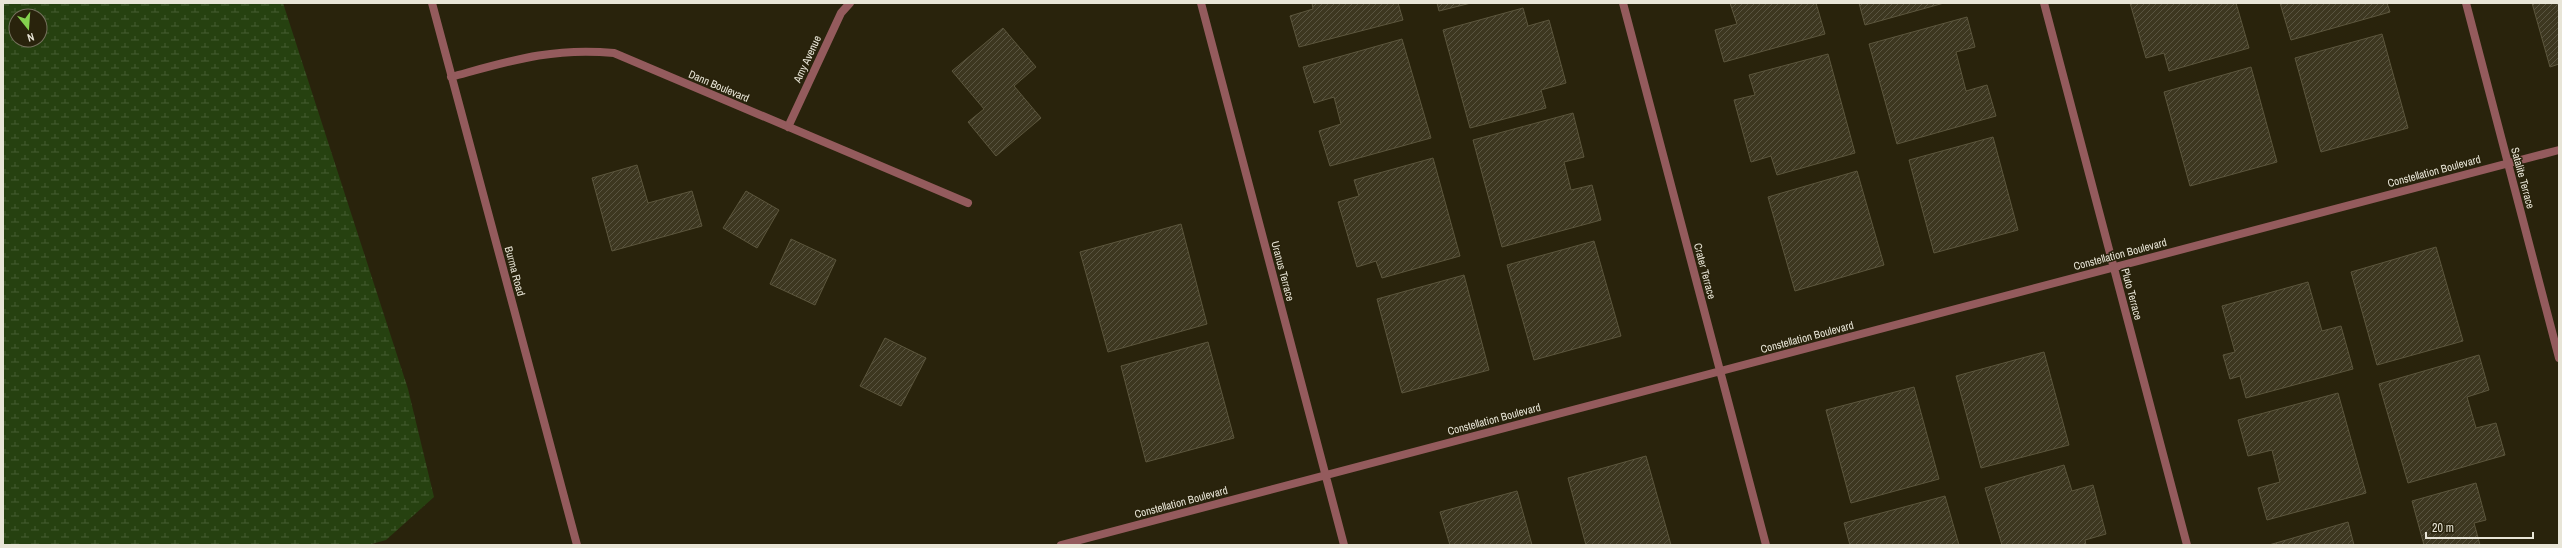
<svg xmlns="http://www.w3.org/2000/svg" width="2562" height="548" font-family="'Archivo Narrow',sans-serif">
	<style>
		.wetland { fill: url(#wetland-marsh); fill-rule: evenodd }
		.building { fill: url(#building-hatch); stroke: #5c563d }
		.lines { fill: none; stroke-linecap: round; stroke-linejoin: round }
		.minor { stroke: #945b5d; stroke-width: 8 }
		.labels { text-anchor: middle; stroke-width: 3; stroke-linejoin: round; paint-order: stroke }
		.street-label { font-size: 11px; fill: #e8e5d7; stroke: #29230c }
	</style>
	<defs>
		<pattern id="wetland-marsh" width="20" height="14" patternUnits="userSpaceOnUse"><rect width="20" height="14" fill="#264110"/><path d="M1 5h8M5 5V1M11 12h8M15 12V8" fill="none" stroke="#465c32"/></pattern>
		<pattern id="building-hatch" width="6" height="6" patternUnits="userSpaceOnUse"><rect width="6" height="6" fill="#3d3720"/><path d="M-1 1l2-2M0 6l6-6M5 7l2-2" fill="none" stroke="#595440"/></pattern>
	</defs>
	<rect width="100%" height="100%" fill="#29230c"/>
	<path class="wetland" d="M3,3H283L408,389L434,497L386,540L368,545H3ZM16,16H40V40H16Z"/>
	<path class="building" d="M1312,3H1398L1403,20L1299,47L1290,16L1313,9Z
		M1437,3H1471L1439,11Z
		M1730,3H1816L1825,34L1724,62L1715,30L1737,24Z
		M1859,3H1944L1865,25Z
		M2130,3H2236L2249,48L2169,71L2164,53L2146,58Z
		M2280,3H2387L2390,12L2291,40Z
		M2532,3H2559V64L2550,67Z
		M1523,8L1528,26L1549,20L1566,83L1541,90L1546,108L1470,128L1443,30Z
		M1967,17L1975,47L1956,52L1966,91L1987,85L1996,116L1897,144L1869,44Z
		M1003,28L1036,67L1014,86L1041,118L996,156L968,122L984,109L952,71Z
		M2382,34L2408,128L2321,152L2295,58Z
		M1402,39L1431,138L1330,166L1319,131L1341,124L1334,97L1314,103L1303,67Z
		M1828,54L1855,153L1777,175L1771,156L1751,162L1734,100L1755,95L1749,75Z
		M2251,67L2277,162L2190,186L2164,92Z
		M1573,113L1584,157L1564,162L1571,190L1592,185L1601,220L1502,247L1473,140Z
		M1993,137L2018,230L1934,253L1909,160Z
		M1433,158L1460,256L1382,278L1376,261L1357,267L1338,202L1359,196L1354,180Z
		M637,165L648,203L692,191L702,226L612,251L592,178Z
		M1857,171L1884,265L1795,291L1768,197Z
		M746,191L779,210L757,248L723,228Z
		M1181,224L1207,324L1108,352L1080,252Z
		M791,239L836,260L815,305L770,284Z
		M1594,241L1621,336L1534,360L1507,265Z
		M2436,247L2463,341L2377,365L2351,272Z
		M1464,275L1489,370L1402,393L1377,299Z
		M2308,282L2322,331L2341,326L2353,369L2246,398L2240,376L2230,379L2223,355L2235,352L2222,306Z
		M885,338L926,358L901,406L860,386Z
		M1208,342L1234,438L1146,462L1121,366Z
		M2044,352L2069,445L1981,468L1956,376Z
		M2479,355L2489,390L2467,397L2476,428L2496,423L2505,455L2408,483L2379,384Z
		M1914,387L1939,479L1851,503L1826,410Z
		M2338,393L2366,493L2267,520L2258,488L2280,482L2272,450L2248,456L2238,420Z
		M1646,456L1671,545H1586L1568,478Z
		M2064,465L2072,491L2093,485L2106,534L2085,540L2086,545H2002L1985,488Z
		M2476,483L2486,520L2474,523L2480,545H2424L2412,501Z
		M1517,491L1532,545H1450L1440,512Z
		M1945,496L1959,545H1850L1844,523Z
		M2348,522L2354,545H2269Z"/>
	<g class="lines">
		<path class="minor" d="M432,3L577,545
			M1201,3L1344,545
			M1623,3L1766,545
			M2044,3L2187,545
			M2466,3L2559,358
			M451,77C510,61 552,47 614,53L968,203
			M788,127L841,13L850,3
			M1061,545L2559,150"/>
	</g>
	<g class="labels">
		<g class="street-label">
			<text transform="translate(807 59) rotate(-65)" y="4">Amy Avenue</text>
			<text transform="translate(719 86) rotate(23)" y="4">Dann Boulevard</text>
			<text transform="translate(2434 171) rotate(-15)" y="4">Constellation Boulevard</text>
			<text transform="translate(2523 178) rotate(75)" y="4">Satalite Terrace</text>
			<text transform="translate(2120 254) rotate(-15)" y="4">Constellation Boulevard</text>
			<text transform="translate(515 271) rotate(75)" y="4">Burma Road</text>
			<text transform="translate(1283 271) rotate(75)" y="4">Uranus Terrace</text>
			<text transform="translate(1705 271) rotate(75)" y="4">Crater Terrace</text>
			<text transform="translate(2132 294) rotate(75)" y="4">Pluto Terrace</text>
			<text transform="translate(1807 337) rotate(-15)" y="4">Constellation Boulevard</text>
			<text transform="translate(1494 419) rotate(-15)" y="4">Constellation Boulevard</text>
			<text transform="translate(1181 502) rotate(-15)" y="4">Constellation Boulevard</text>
		</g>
	</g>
	<rect width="2562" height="548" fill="none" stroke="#e8e5d7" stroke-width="8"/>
	<g transform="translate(28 28) rotate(163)"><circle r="19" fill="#29230c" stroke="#75715d"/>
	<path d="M0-3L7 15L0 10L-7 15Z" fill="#84d04e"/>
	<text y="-6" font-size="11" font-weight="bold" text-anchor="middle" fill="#e8e5d7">N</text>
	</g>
	<path d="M2426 532v6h107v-6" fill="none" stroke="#e8e5d7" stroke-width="2"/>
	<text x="2432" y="532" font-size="12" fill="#e8e5d7" stroke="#29230c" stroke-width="3" paint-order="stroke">20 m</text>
</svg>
